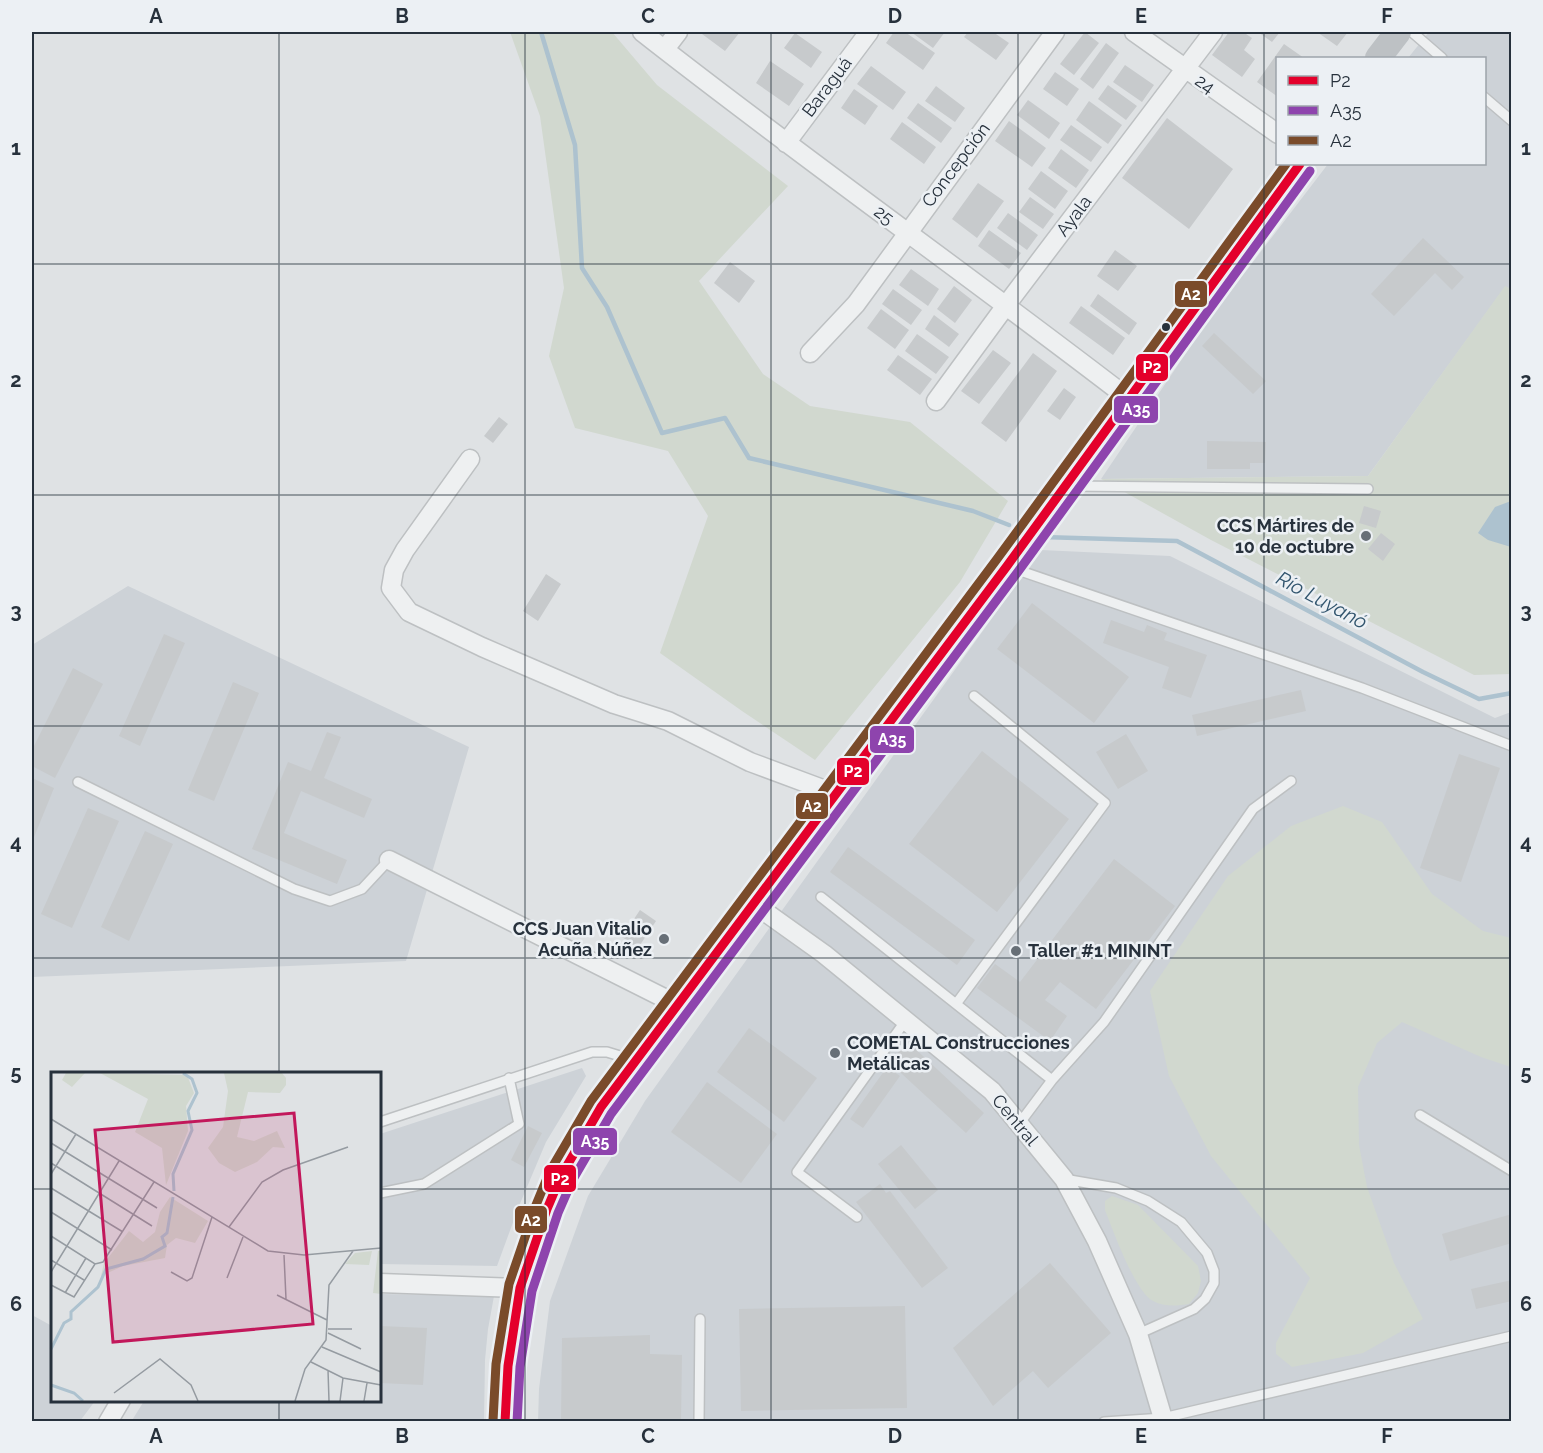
<svg xmlns="http://www.w3.org/2000/svg" width="1543" height="1453" font-family="Raleway,sans-serif">
	<style>
		.built { fill: #cdd2d7 }
		.green { fill: #d1d8cf }
		.water { fill: #adc2cf }
		.lines { fill: none; stroke-linecap: round; stroke-linejoin: round }
		.stream { stroke: #adc2cf; stroke-width: 4.5 }
		.building { fill: #c7cacc }
		.service-casing { stroke: #bdc0c2; stroke-width: 12 }
		.minor-casing { stroke: #bdc0c2; stroke-width: 21 }
		.service { stroke: #eef0f1; stroke-width: 9 }
		.minor { stroke: #eef0f1; stroke-width: 18 }
		.secondary { stroke: #bdc1c4; stroke-width: 26 }
		.bus-1-casing { stroke: #ecf0f4; stroke-width: 14 }
		.bus-2-casing { stroke: #ecf0f4; stroke-width: 14 }
		.bus-3-casing { stroke: #ecf0f4; stroke-width: 14 }
		.bus-1 { stroke: #e4002b; stroke-width: 9 }
		.bus-2 { stroke: #8e44ad; stroke-width: 9 }
		.bus-3 { stroke: #7a4b2a; stroke-width: 9 }
		.grid { fill: none; stroke: #27313c; stroke-width: 1.5; stroke-opacity: 0.55 }
		.bus-dot { fill: #27313c; stroke: #ecf0f4; stroke-width: 2 }
		.poi-dot { fill: #676f77; stroke: #ecf0f4; stroke-width: 2 }
		.labels { text-anchor: middle; stroke-width: 5; stroke-linejoin: round; paint-order: stroke }
		.street-label { font-size: 18px; fill: #27313c; stroke: #ecf0f4 }
		.poi-label { font-size: 18px; font-weight: bold; fill: #27313c; stroke: #ecf0f4; text-anchor: end }
		.water-label { font-size: 20px; font-style: italic; fill: #32556e; stroke: #ecf0f4 }
		.inset-river { fill: none; stroke: #adc2cf; stroke-width: 3 }
		.inset-road { fill: none; stroke: #959ba1; stroke-width: 1.5 }
		.view { fill: #c2185b; fill-opacity: 0.15; stroke: #c2185b; stroke-width: 3 }
		.inset-edge { fill: none; stroke: #27313c; stroke-width: 3 }
		.line-badge { stroke: #ecf0f4; stroke-width: 2 }
		.badge-label { font-size: 16px; text-anchor: middle; font-weight: bold; fill: #fff }
		.neatline { fill: none; stroke: #27313c; stroke-width: 2 }
		.grid-label { font-size: 20px; text-anchor: middle; font-weight: bold; fill: #27313c }
	</style>
	<rect width="100%" height="100%" fill="#dfe2e4"/>
	<path class="built" d="M1429,32H1511V289L1505,287L1368,476L1101,479L1207,322L1328,164H1484V58H1408Z
		M1041,550L1170,556L1495,718L1511,712V1421L538,1422L539,1389L550,1301L588,1196L645,1101Z
		M128,586L469,747L406,961L32,977V645Z
		M582,1068L586,1076L546,1142L519,1206L497,1266L380,1264V1134Z
		M380,1294L494,1296L488,1329L485,1360L484,1421L131,1422L144,1401L380,1400Z
		M32,1315L52,1326V1400L95,1401L80,1421H32Z"/>
	<path class="green" d="M510,32H612L657,85L788,186L699,281L763,374L810,406L910,422L1008,501L960,582L815,760L742,711L660,653L708,516L668,451L575,428L549,356L564,288L540,116Z
		M1505,286L1511,289V674L1474,675L1211,540L1101,479L1368,476Z
		M1343,806L1382,822L1432,894L1483,931L1511,938V1067L1481,1057L1402,1022L1377,1043L1358,1087L1359,1145L1367,1187L1394,1263L1423,1319L1363,1353L1292,1367L1276,1354V1343L1310,1278L1211,1156L1169,1076L1150,991L1228,876L1291,826Z
		M1112,1196L1138,1205L1198,1266L1201,1281L1198,1293L1189,1304C1177,1306 1164,1307 1153,1301C1135,1292 1113,1230 1105,1210V1201Z"/>
	<path class="water" d="M1511,501H1512L1511,547L1488,540L1478,533L1495,507Z"/>
	<g class="lines">
		<path class="stream" d="M541,32L575,145L582,268L607,307L662,433L725,418L749,458L973,511L1009,525
			M1042,537L1177,541L1423,672L1479,699L1512,693"/>
	</g>
	<path class="building" d="M704,32H740L725,51L702,34Z
		M894,32H905L935,53L923,70L886,43Z
		M911,32H945L933,48Z
		M968,32H993L1009,43L996,60L964,37Z
		M1085,32L1099,43L1074,75L1060,64Z
		M1229,32H1243L1252,38L1244,50L1255,59L1242,77L1212,55Z
		M1258,32H1280L1272,42Z
		M1317,32H1348L1337,46Z
		M795,33L822,52L811,68L784,48Z
		M1106,43L1119,53L1093,89L1080,79Z
		M1284,44L1304,58H1278V97L1257,82Z
		M770,61L804,84L789,106L756,83Z
		M1125,65L1154,85L1142,102L1113,82Z
		M871,66L906,92L893,110L857,84Z
		M1055,72L1079,89L1067,106L1043,89Z
		M1108,85L1137,106L1126,120L1098,99Z
		M936,86L965,108L955,122L925,101Z
		M854,89L878,106L865,125L841,108Z
		M1028,100L1060,123L1049,139L1017,115Z
		M1089,101L1122,125L1108,144L1076,120Z
		M918,103L952,128L941,143L907,118Z
		M1167,118L1233,169L1189,229L1122,178Z
		M1009,121L1046,148L1032,167L995,141Z
		M902,122L936,147L924,164L890,139Z
		M1071,125L1102,147L1091,162L1060,140Z
		M1061,149L1089,170L1076,188L1048,168Z
		M1041,171L1068,191L1055,209L1028,189Z
		M978,183L1004,201L977,238L952,219Z
		M1030,197L1054,214L1043,229L1019,212Z
		M1008,213L1038,235L1027,250L997,228Z
		M989,230L1021,253L1009,269L978,246Z
		M1423,238L1464,277L1452,290L1435,273L1394,316L1371,294Z
		M1115,250L1137,266L1118,291L1097,276Z
		M730,262L755,281L739,303L714,283Z
		M911,269L939,289L928,306L899,285Z
		M954,286L972,300L955,323L937,309Z
		M893,289L922,310L911,325L882,304Z
		M1098,294L1137,323L1129,335L1090,306Z
		M1081,306L1125,338L1113,355L1069,323Z
		M881,309L909,330L895,349L867,328Z
		M934,315L959,334L949,347L925,329Z
		M1214,333L1266,381L1253,394L1202,346Z
		M917,334L949,357L936,374L905,351Z
		M993,350L1011,363L979,404L961,391Z
		M1033,353L1057,371L1006,442L981,423Z
		M898,355L932,379L920,395L887,370Z
		M1064,388L1076,397L1060,420L1047,411Z
		M499,417L508,424L493,443L484,436Z
		M1207,441L1266,442L1265,463H1250V469H1207Z
		M1364,506L1381,511L1376,528L1359,523Z
		M1381,533L1395,544L1383,561L1368,549Z
		M546,574L561,584L538,621L523,611Z
		M1032,603L1129,677L1094,723L997,649Z
		M1111,620L1144,632L1147,625L1167,633L1164,640L1207,655L1191,698L1162,688L1169,667L1103,643Z
		M164,634L185,643L140,746L119,736Z
		M73,668L103,684L55,778L32,766V750Z
		M233,682L259,693L214,801L188,790Z
		M1301,690L1306,711L1197,736L1192,715Z
		M327,732L341,737L324,778L372,799L364,818L301,791L284,833L347,860L337,884L252,849L288,762L311,771Z
		M1126,734L1148,771L1118,789L1096,752Z
		M982,751L1069,819L997,912L909,844Z
		M1459,754L1500,768L1461,882L1420,868Z
		M32,778L54,788L32,842Z
		M88,808L119,821L72,928L41,914Z
		M145,831L173,844L129,941L101,927Z
		M848,847L975,940L957,965L830,872Z
		M1114,859L1175,906L1096,1009L1060,982L1045,1000L1067,1016L1050,1041L977,988L995,964L1020,982Z
		M640,910L656,921L638,948L622,937Z
		M749,1028L817,1078L784,1122L717,1072Z
		M908,1042L984,1113L966,1133L889,1062Z
		M887,1067L900,1076L863,1128L850,1119Z
		M707,1082L777,1134L741,1183L671,1132Z
		M528,1126L542,1133L524,1167L511,1160Z
		M901,1145L938,1190L915,1209L878,1164Z
		M880,1184L886,1193L890,1191L948,1268L922,1288L856,1202Z
		M1512,1214V1243L1450,1261L1442,1234Z
		M1050,1263L1111,1333L1048,1388L1033,1371L993,1406L953,1348Z
		M1512,1280V1301L1476,1309L1471,1289Z
		M905,1306L907,1408L741,1411L739,1309Z
		M380,1326L427,1328L423,1385L380,1383Z
		M650,1335V1354L682,1355L681,1422H561L562,1338Z"/>
	<g class="lines">
		<g class="service-casing">
			<path id="service" d="M1412,32L1442,58
				M1484,97L1512,121
				M1069,486L1368,489
				M1009,567L1362,688L1512,746
				M78,782L294,889L330,901L362,889L389,860
				M821,897L1052,1080
				M956,1004L1105,803L974,696
				M1420,1115L1512,1171
				M380,1122L592,1052H607L633,1060
				M1019,1124L1052,1080L1104,1022L1253,809L1291,781
				M1064,1179L1116,1188L1148,1201L1181,1222L1207,1253L1214,1271V1283L1205,1299L1194,1309L1138,1334
				M380,1193L424,1184L519,1124L509,1078
				M857,1217L797,1172L906,1020
				M699,1422L700,1319
				M1104,1422L1163,1418L1512,1336"/>
		</g>
		<g class="minor-casing">
			<path id="minor" d="M642,32C801,157 967,274 1128,398
				M1134,32L1278,134
				M665,49L678,32
				M786,143L869,32
				M810,353L856,304L1055,32
				M936,401L1007,304L1213,32
				M470,459L405,550L394,570L391,588L409,612L482,647L614,704L668,721L750,762L836,794
				M389,860L676,1004
				M754,904L824,954L992,1091L1064,1179L1097,1241L1138,1334L1164,1422
				M380,1283L520,1288
				M108,1422L121,1400"/>
		</g>
		<use href="#service" class="service"/>
		<use href="#minor" class="minor"/>
		<path class="secondary" d="M1378,58L1398,32
			M505,1422L508,1366L516,1306L520,1288L547,1209L561,1176L601,1107L1007,566L1300,164"/>
		<g class="bus-1-casing">
			<path id="bus-1" d="M505,1422L508,1366L520,1288L547,1209L561,1176L601,1107L1007,566L1300,164"/>
		</g>
		<g class="bus-2-casing">
			<path id="bus-2" d="M517,1422L520,1367L532,1291L558,1213L572,1181L611,1114L1017,573L1310,171"/>
		</g>
		<g class="bus-3-casing">
			<path id="bus-3" d="M493,1421L496,1364L509,1284L536,1205L550,1171L591,1101L997,559L1286,164"/>
		</g>
		<use href="#bus-1" class="bus-1"/>
		<use href="#bus-2" class="bus-2"/>
		<use href="#bus-3" class="bus-3"/>
	</g>
	<path class="grid" d="M279,32V1074M525,32V1422M771,32V1422M1018,32V1422M1264,32V1422M32,264H1512M32,495H1512M32,726H1512M32,958H1512M32,1189H52M380,1189H1512M279,1400V1422"/>
	<circle class="bus-dot" cx="1166" cy="327" r="5"/>
	<g class="poi-dot">
		<circle cx="1366" cy="536" r="6"/>
		<circle cx="664" cy="939" r="6"/>
		<circle cx="1016" cy="951" r="6"/>
		<circle cx="835" cy="1053" r="6"/>
	</g>
	<g class="labels">
		<g class="street-label">
			<text transform="translate(1205 84) rotate(35)" y="6">24</text>
			<text transform="translate(827 87) rotate(-53)" y="6">Baraguá</text>
			<text transform="translate(956 165) rotate(-53)" y="6">Concepción</text>
			<text transform="translate(884 215) rotate(36)" y="6">25</text>
			<text transform="translate(1074 216) rotate(-53)" y="6">Ayala</text>
			<text transform="translate(1015 1120) rotate(50)" y="6">Central</text>
		</g>
		<g class="poi-label">
			<text x="1354" y="532">CCS Mártires de<tspan x="1354" dy="21">10 de octubre</tspan></text>
			<text x="652" y="935">CCS Juan Vitalio<tspan x="652" dy="21">Acuña Núñez</tspan></text>
			<text x="1028" y="957" text-anchor="start">Taller #1 MININT</text>
			<text x="847" y="1049" text-anchor="start">COMETAL Construcciones<tspan x="847" dy="21">Metálicas</tspan></text>
		</g>
		<g class="water-label">
			<text transform="translate(1322 600) rotate(28)" y="7">Río Luyanó</text>
		</g>
	</g>
	<g transform="translate(51 1072)">
		<rect width="330" height="330" fill="#dfe2e4"/>
		<path d="M15,1H34L21,15L11,8ZM49,1L136,3L143,21L135,34L137,59L115,113L111,76L84,60L97,27ZM173,1H231L235,6V13L229,21L197,20L186,65L203,69L226,59L234,76L222,75L206,90L184,100L168,91L157,76L172,55L177,19ZM119,125L157,149L144,171L125,166L116,173L114,186L72,194L50,204L53,191L78,159L92,170L104,160L109,140ZM321,179L318,193L294,192L304,181ZM327,179H330V222L322,221Z" fill="#d1d8cf"/>
		<path class="inset-river" d="M123,119L122,102L141,58L137,39L146,21L141,7L132,1M0,277L13,251L20,247V240L47,215L55,197L92,187L114,174L111,165L116,161L122,125M0,313L23,321L32,329"/>
		<path class="inset-road" d="M0,47L217,179L253,183L330,176M0,71L106,136M0,91L101,154M0,102L25,62M0,116L72,160M0,140L61,178M178,155L211,110L232,98L297,75M0,164L44,192L52,190L103,110M233,183L235,227M0,188L33,208M0,200L68,89M120,200L136,209L141,206L161,145M176,206L192,165M0,213L23,225L44,192M14,221L35,186M226,223L276,248M277,257H301M277,261L310,277M271,275L330,300M260,290L292,306L330,313M277,298L278,329M63,321L109,287L140,313L147,329M244,329L254,297L275,268L278,213L302,179M289,329L292,306M313,329L316,311"/>
		<path class="view" d="M243,41L262,252L62,270L44,58Z"/>
		<rect width="330" height="330" class="inset-edge"/>
	</g>
	<g class="line-badge">
		<rect x="1174" y="280" width="34" height="28" rx="6" fill="#7a4b2a"/>
		<rect x="1135" y="353" width="34" height="29" rx="6" fill="#e4002b"/>
		<rect x="1113" y="395" width="46" height="29" rx="6" fill="#8e44ad"/>
		<rect x="869" y="725" width="46" height="29" rx="6" fill="#8e44ad"/>
		<rect x="836" y="757" width="34" height="29" rx="6" fill="#e4002b"/>
		<rect x="795" y="792" width="34" height="28" rx="6" fill="#7a4b2a"/>
		<rect x="572" y="1127" width="46" height="29" rx="6" fill="#8e44ad"/>
		<rect x="543" y="1164" width="34" height="29" rx="6" fill="#e4002b"/>
		<rect x="514" y="1205" width="34" height="29" rx="6" fill="#7a4b2a"/>
	</g>
	<g class="badge-label">
		<text x="1191" y="300">A2</text>
		<text x="1152" y="373">P2</text>
		<text x="1136" y="415">A35</text>
		<text x="892" y="745">A35</text>
		<text x="853" y="777">P2</text>
		<text x="812" y="812">A2</text>
		<text x="595" y="1147">A35</text>
		<text x="560" y="1185">P2</text>
		<text x="531" y="1226">A2</text>
	</g>
	<rect width="1543" height="1453" fill="none" stroke="#ecf0f4" stroke-width="66"/>
	<rect x="1276" y="57" width="210" height="108" fill="#ecf0f4" stroke="#9da4aa" stroke-width="1.5"/>
	<rect x="1288" y="76" width="30" height="9" fill="#e4002b" stroke="#9da4aa" stroke-width="1.5"/>
	<text x="1330" y="87" font-size="18" fill="#27313c">P2</text>
	<rect x="1288" y="106" width="30" height="9" fill="#8e44ad" stroke="#9da4aa" stroke-width="1.5"/>
	<text x="1330" y="117" font-size="18" fill="#27313c">A35</text>
	<rect x="1288" y="136" width="30" height="9" fill="#7a4b2a" stroke="#9da4aa" stroke-width="1.5"/>
	<text x="1330" y="147" font-size="18" fill="#27313c">A2</text>
	<rect x="33" y="33" width="1477" height="1387" class="neatline"/>
	<g class="grid-label">
		<text x="156" y="23">A</text>
		<text x="402" y="23">B</text>
		<text x="648" y="23">C</text>
		<text x="895" y="23">D</text>
		<text x="1141" y="23">E</text>
		<text x="1387" y="23">F</text>
		<text x="16" y="155">1</text>
		<text x="1526" y="155">1</text>
		<text x="16" y="387">2</text>
		<text x="1526" y="387">2</text>
		<text x="16" y="618">3</text>
		<text x="1526" y="618">3</text>
		<text x="16" y="849">4</text>
		<text x="1526" y="849">4</text>
		<text x="16" y="1080">5</text>
		<text x="1526" y="1080">5</text>
		<text x="16" y="1311">6</text>
		<text x="1526" y="1311">6</text>
		<text x="156" y="1443">A</text>
		<text x="402" y="1443">B</text>
		<text x="648" y="1443">C</text>
		<text x="895" y="1443">D</text>
		<text x="1141" y="1443">E</text>
		<text x="1387" y="1443">F</text>
	</g>
</svg>
